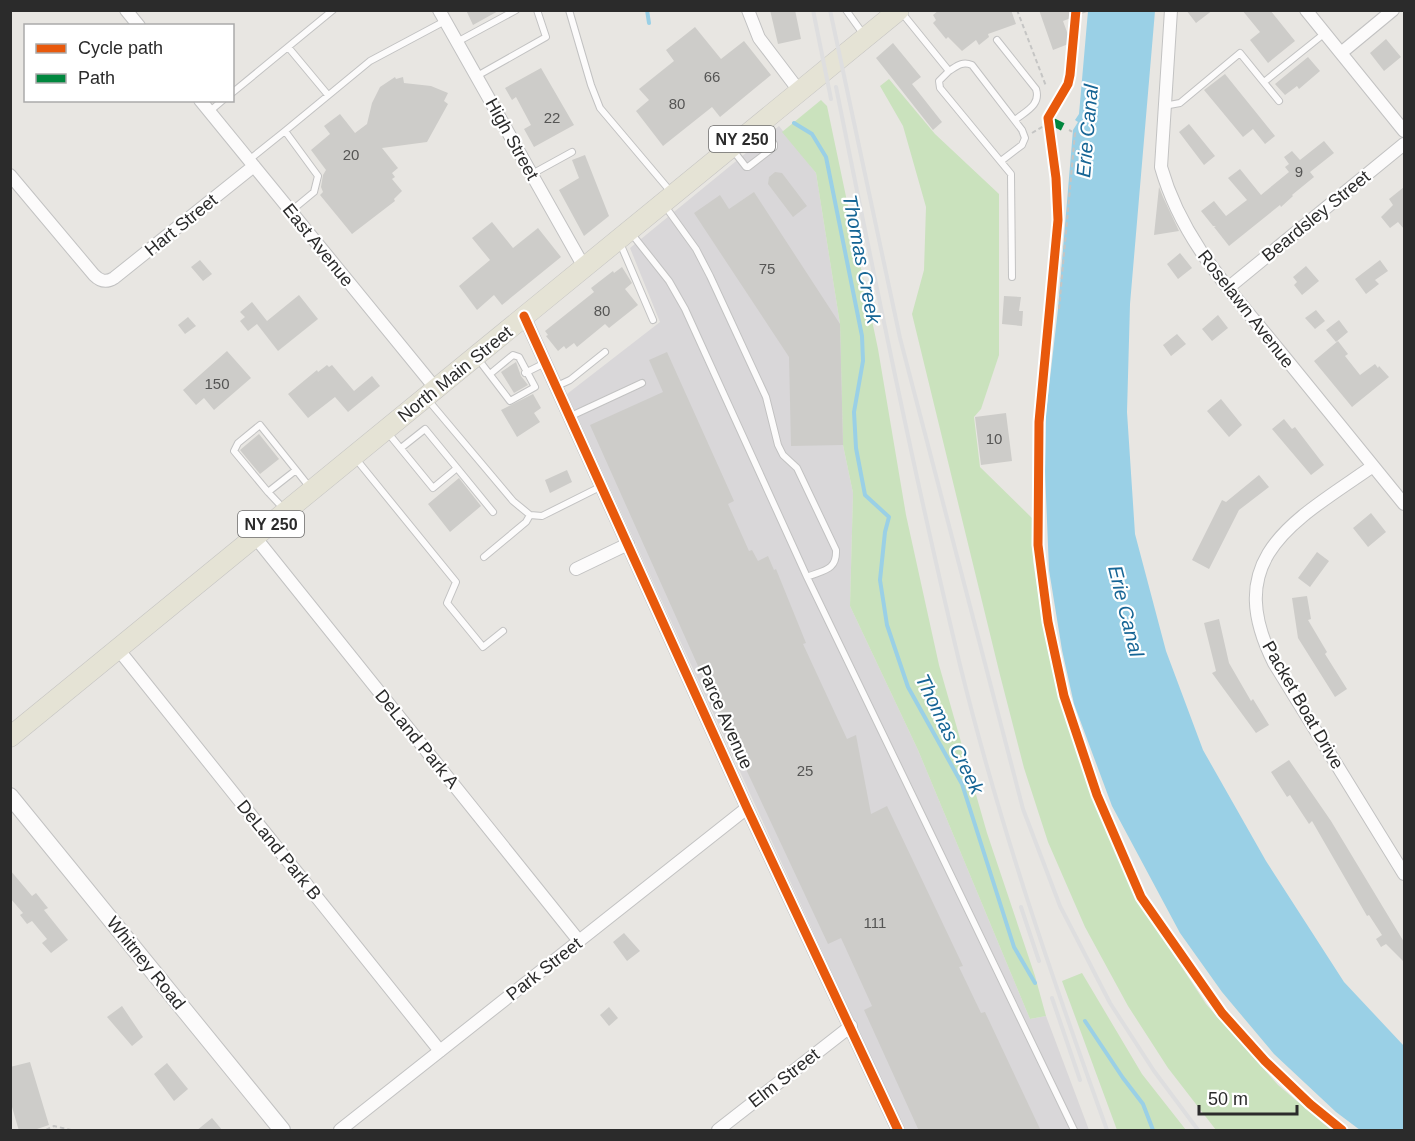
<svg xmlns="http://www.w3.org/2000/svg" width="1415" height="1141" font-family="Arial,sans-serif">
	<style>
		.industrial { fill: #d9d7d9 }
		.green { fill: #cae2bd }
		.water { fill: #9ad0e6 }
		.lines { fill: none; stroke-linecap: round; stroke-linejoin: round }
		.stream { stroke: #9ad0e6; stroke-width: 4 }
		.building { fill: #cdccc9 }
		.lane-casing { stroke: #c2c2c2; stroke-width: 8 }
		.street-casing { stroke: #c2c2c2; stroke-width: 14 }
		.secondary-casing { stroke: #c2c2c2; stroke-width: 18 }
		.primary-casing { stroke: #c5c4c2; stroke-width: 21 }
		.path { stroke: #c5c5c4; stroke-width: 2; stroke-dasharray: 4.5 3; stroke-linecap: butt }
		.lane { stroke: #fcfbfb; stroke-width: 6 }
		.street { stroke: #fcfbfb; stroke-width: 12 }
		.secondary { stroke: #fcfbfb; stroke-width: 16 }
		.primary { stroke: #e5e3d5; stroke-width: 20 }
		.rail { stroke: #dededf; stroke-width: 4 }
		.quiet { stroke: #00873e; stroke-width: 8; stroke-dasharray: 15 8; stroke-linecap: butt }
		.cycleway-casing { stroke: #fff; stroke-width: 13 }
		.cycleway { stroke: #e8590c; stroke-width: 9 }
		.labels { text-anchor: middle; stroke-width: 4.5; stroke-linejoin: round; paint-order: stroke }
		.number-label { font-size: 15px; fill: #555554 }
		.shield { fill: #fff; stroke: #6b6b6b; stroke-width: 1.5 }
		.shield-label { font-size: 16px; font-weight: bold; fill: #2b2b2b }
		.street-label { font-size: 18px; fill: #2b2b2b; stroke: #fff }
		.water-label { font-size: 20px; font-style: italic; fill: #166595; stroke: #fff }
	</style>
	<rect width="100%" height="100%" fill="#e8e6e2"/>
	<path class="industrial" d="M779,126L816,173L840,324L843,445L853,493L850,606L918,750L1030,1019L1046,1016L1089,1130H904L567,394L660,322L630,248Z"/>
	<path class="green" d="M889,79L935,134L999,194V355L981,409L974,417L980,467L1032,518L1033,561L1044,631L1060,703L1094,800L1137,899L1206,1004L1278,1085L1331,1130H1216L1168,1068L1128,1006L1085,927L1048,842L1024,768L1000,675L912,314L924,270L926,207L903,126L880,86Z
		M821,100L827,106L878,349L906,515L939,665L987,833L1035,976L1046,1016L1030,1019L918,750L850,606L853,493L843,445L840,324L816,173L782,132Z
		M1082,973L1142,1074L1186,1130H1117L1062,981Z"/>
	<path class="water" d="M1088,11H1155L1130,304L1127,412L1135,534L1166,651L1203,750L1266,861L1344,982L1404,1046V1130H1360L1336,1112L1274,1054L1222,992L1180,933L1112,806L1074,704L1062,650L1049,570L1045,471L1046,413L1058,309L1073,130L1078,122L1075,120L1079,114Z"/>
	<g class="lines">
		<path class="stream" d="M647,10L649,23
			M794,123L812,134L826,157L862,336L863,361L854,412L856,448L865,495L889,517L885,532L880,580L887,625L908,687L962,784L1014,947L1035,983
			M1085,1021L1123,1078L1143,1104L1153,1130"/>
	</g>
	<path class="building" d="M466,10H500L473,25Z
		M770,10H795L801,39L778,44Z
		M939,10H1011L1016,24L988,34L989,37L979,45L976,40L962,51L948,37L946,39L933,23L936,20L933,15Z
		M1039,10H1087V12L1063,21L1071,43L1053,50Z
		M1186,10H1213L1196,23Z
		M1242,10H1270L1295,41L1268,63L1250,40L1260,32Z
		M695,27L721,59L744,41L771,75L720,117L712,107L663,146L636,111L649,100L639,89L674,61L666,50Z
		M1386,39L1401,57L1384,71L1370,53Z
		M893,43L921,77L912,84L942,122L933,130L876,58Z
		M1308,57L1320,71L1299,89L1297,86L1285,95L1275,84Z
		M541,68L574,125L534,147L524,129L531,125L516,97L512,100L505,88Z
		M1225,74L1275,136L1265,144L1253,129L1243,137L1204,90Z
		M395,77L396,79L403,77L404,83L431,86L448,93L444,101L448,104L427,142L382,148L398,168L392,173L395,177L392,179L402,191L394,199L395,201L352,234L320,195L323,192L321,187L323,175L326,170L311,150L330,134L324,126L340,114L355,133L367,124L372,103L380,87Z
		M1189,124L1215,156L1204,165L1179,132Z
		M1324,141L1334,153L1310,172L1314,177L1292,195L1293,196L1281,207L1280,205L1229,246L1214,227L1216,226H1213L1201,211L1214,201L1226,216L1247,200L1228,178L1240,169L1261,195L1289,172L1285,167L1289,164L1284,157L1292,151L1300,160Z
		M585,155L609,216L584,236L559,190L579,178L572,160Z
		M775,172L782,173L807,206L793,217L768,184L769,177Z
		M1159,187L1163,197L1179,231L1154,235Z
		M1404,187V229L1398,222L1390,228L1381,217L1393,205L1389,199Z
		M754,192L840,324L843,445L791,446L789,357L694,213L720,195L729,209Z
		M492,222L513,248L538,228L561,257L502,305L494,295L477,310L459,286L490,260L472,238Z
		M1180,253L1192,268L1178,279L1167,264Z
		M200,260L212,274L203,281L191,267Z
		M1380,260L1388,271L1375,280L1379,284L1366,294L1355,279Z
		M1306,266L1319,281L1302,295L1294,285L1297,282L1293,277Z
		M622,267L632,283L625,289L638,305L609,328L605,324L577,347L574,343L566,349L564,346L558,351L546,336L548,335L545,331L594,292L591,288L613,271L614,273Z
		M299,295L318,319L278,351L257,324L248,331L240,321L245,317L240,312L252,302L267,321Z
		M1004,296L1021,297L1019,311H1023L1022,326L1002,324Z
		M1316,310L1325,321L1315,329L1305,318Z
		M1218,315L1228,328L1212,341L1202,329Z
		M188,317L196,326L185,334L178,325Z
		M1339,320L1348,332L1336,342L1326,330Z
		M1177,334L1186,344L1171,356L1163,345Z
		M1338,341L1348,354L1345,356L1360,375L1375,364L1378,368L1379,366L1389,377L1352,407L1314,361Z
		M227,351L251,378L214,410L204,398L196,405L183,390Z
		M667,352L734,501L728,504L749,551L752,550L758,561L768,556L774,570L776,569L806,643L803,644L847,739L856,735L871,814L887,806L963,966L959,967L981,1013L985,1012L1041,1131H919L864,1010L872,1006L841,938L828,944L707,686L590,425L663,392L649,360Z
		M516,362L521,376L528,385L514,393L501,372Z
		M327,365L329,367L332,365L354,391L372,376L380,386L348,412L335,397L308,418L288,394L317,370L318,372Z
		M533,394L541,408L534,413L540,422L517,437L501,410Z
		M1221,399L1242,425L1229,437L1207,411Z
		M1006,413L1012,461L981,465L975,417Z
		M1284,419L1292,429L1295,427L1324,465L1311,475L1272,429Z
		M259,434L279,459L260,474L240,450Z
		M567,470L572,482L550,493L545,480Z
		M1259,475L1269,487L1239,510L1209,569L1192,560L1222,500L1226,502Z
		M459,478L481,506L450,532L428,504Z
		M1371,513L1386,532L1368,547L1353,528Z
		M1317,552L1329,561L1310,587L1298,578Z
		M1307,596L1311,619L1308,620L1327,652L1325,654L1347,689L1335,697L1298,638L1292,598Z
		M1219,619L1229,663L1251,701L1253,699L1269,725L1256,733L1212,673L1216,671L1204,623Z
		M1289,760L1331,821L1404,942V962L1386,944L1381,947L1376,939L1382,935L1369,915L1367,916L1312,821L1309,824L1290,795L1287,797L1271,772Z
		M10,870L32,896L36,893L48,908L44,910L68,940L51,953L42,943L47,939L32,921L27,924L20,915L23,913L10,898Z
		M624,933L640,951L627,961L613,942Z
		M122,1006L143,1037L132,1046L107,1017Z
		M609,1007L618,1018L609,1026L600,1015Z
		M30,1062L49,1125L31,1131H19L10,1100V1067Z
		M167,1063L188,1089L174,1101L154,1074Z
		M212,1118L223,1131H196Z"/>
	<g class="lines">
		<g class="lane-casing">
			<path id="lane" d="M569,10L591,85L600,108L671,192
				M846,10L864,35
				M902,13L949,71L939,81L940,88L1011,174L1012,277
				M997,40L1036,89C1041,105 1026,111 1015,120
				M457,42L516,10
				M288,47L328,95
				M949,71C957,66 962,61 972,65L1022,130L1025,138L1022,145L1001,161
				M477,76L546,37L537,10
				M1264,82L1325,33
				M232,93L333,10
				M1164,106L1180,103L1240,53L1279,101
				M210,111L223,100
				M285,131L370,61L445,21
				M732,149L746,167H748L774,147V144L761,127
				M249,160L285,131L318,176L314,192L291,211
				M532,174L572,152
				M665,206L696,249L710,276L766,397L778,445L783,455L797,468L836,550C837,570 824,570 807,577
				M631,233L669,281L685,309L807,577L1074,1130
				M620,243L653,320
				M478,359L510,401L535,387L519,357L513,355L490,374
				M525,373L545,363
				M557,386L570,380L605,352
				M428,400L513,501L530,515L542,516L602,486
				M571,416L642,383
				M388,433L433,488L457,468L425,429L401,448
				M356,459L456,582L447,603L483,647L503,631
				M457,468L493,512
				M268,492L234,451L238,443L260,425L296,470
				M284,509L268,492L296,470L311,489
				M484,557L526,522L530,515"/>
		</g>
		<g class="street-casing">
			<path id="street" d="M126,10L139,26
				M439,10L584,267
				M748,10L759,38L800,92
				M1171,10L1161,167C1182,241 1231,291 1278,349C1320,401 1362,453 1404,504
				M1306,10L1404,131
				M1341,53L1393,10
				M200,100L436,389
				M10,175L94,275C100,281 106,283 114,278L254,166
				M1228,288L1404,144
				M524,316L747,808L898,1130
				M1373,466C1296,520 1220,556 1274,663L1404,874
				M255,537L579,941
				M576,569L628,544
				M118,649L440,1051
				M340,1130L747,808
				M718,1130L851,1026"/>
		</g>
		<g class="secondary-casing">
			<path id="secondary" d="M10,796L282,1130"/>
		</g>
		<g class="primary-casing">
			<path id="primary" d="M10,737L899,10"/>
		</g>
		<path class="path" d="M1017,10L1046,86
			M1032,133L1049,123
			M1059,309L1075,133L1069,130
			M46,1130L54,1126L71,1130"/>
		<use href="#lane" class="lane"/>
		<use href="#street" class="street"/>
		<use href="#secondary" class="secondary"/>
		<use href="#primary" class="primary"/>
		<path class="rail" d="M813,10L831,99
			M830,10L900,338L1023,809L1060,906L1110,1003L1154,1071L1198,1130
			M836,87C875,280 914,474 960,665C999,823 1052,978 1107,1130
			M1021,907L1039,961
			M1052,998L1080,1080"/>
		<path class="quiet" d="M1049,123L1053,122L1069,130"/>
		<g class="cycleway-casing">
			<path id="cycleway" d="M1076,10L1070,75L1068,84L1048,118L1056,178L1058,220L1039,422L1038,545L1048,622L1064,696L1097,795L1141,897L1222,1013L1265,1061L1310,1104L1342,1130
				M524,316L747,808L898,1130"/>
		</g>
		<use href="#cycleway" class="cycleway"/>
	</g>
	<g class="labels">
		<g class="number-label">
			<text x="712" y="82">66</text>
			<text x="677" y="109">80</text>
			<text x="552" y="123">22</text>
			<text x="351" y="160">20</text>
			<text x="1299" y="177">9</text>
			<text x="767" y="274">75</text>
			<text x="602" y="316">80</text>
			<text x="217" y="389">150</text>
			<text x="994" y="444">10</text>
			<text x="805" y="776">25</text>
			<text x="875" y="928">111</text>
		</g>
		<g class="shield">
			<rect x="709" y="126" width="66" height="26" rx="4.5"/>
			<rect x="238" y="511" width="66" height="26" rx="4.5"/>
		</g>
		<g class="shield-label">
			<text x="742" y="145">NY 250</text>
			<text x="271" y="530">NY 250</text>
		</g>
		<g class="street-label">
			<text transform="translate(512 139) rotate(61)" y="6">High Street</text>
			<text transform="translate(1316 216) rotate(-39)" y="6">Beardsley Street</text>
			<text transform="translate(181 225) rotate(-39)" y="6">Hart Street</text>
			<text transform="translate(318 245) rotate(51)" y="6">East Avenue</text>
			<text transform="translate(1246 309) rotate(52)" y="6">Roselawn Avenue</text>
			<text transform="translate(455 374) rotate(-39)" y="6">North Main Street</text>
			<text transform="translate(1303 705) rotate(60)" y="6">Packet Boat Drive</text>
			<text transform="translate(725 717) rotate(66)" y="6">Parce Avenue</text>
			<text transform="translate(417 739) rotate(51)" y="6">DeLand Park A</text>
			<text transform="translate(279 850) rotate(51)" y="6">DeLand Park B</text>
			<text transform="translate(146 963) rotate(51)" y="6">Whitney Road</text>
			<text transform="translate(544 969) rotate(-38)" y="6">Park Street</text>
			<text transform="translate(784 1078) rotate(-38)" y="6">Elm Street</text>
		</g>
		<g class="water-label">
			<text transform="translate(1087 131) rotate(-85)" y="7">Erie Canal</text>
			<text transform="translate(862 259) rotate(79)" y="7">Thomas Creek</text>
			<text transform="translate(1126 611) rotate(76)" y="7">Erie Canal</text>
			<text transform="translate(950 734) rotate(64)" y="7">Thomas Creek</text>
		</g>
	</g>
	<rect width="1415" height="1141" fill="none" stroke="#2b2b2b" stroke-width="24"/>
	<rect x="24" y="24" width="210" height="78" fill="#ffffff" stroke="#aaaaaa" stroke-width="1.5"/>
	<rect x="36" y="44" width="30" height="9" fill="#e8590c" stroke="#aaaaaa" stroke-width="1.5"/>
	<text x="78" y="54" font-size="18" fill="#2b2b2b">Cycle path</text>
	<rect x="36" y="74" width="30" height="9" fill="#00873e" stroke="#aaaaaa" stroke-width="1.5"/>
	<text x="78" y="84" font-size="18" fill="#2b2b2b">Path</text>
	<path d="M1199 1105v9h98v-9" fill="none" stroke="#2b2b2b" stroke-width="3"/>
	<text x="1208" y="1105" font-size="18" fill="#2b2b2b" stroke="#ffffff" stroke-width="4.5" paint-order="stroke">50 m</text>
</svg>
